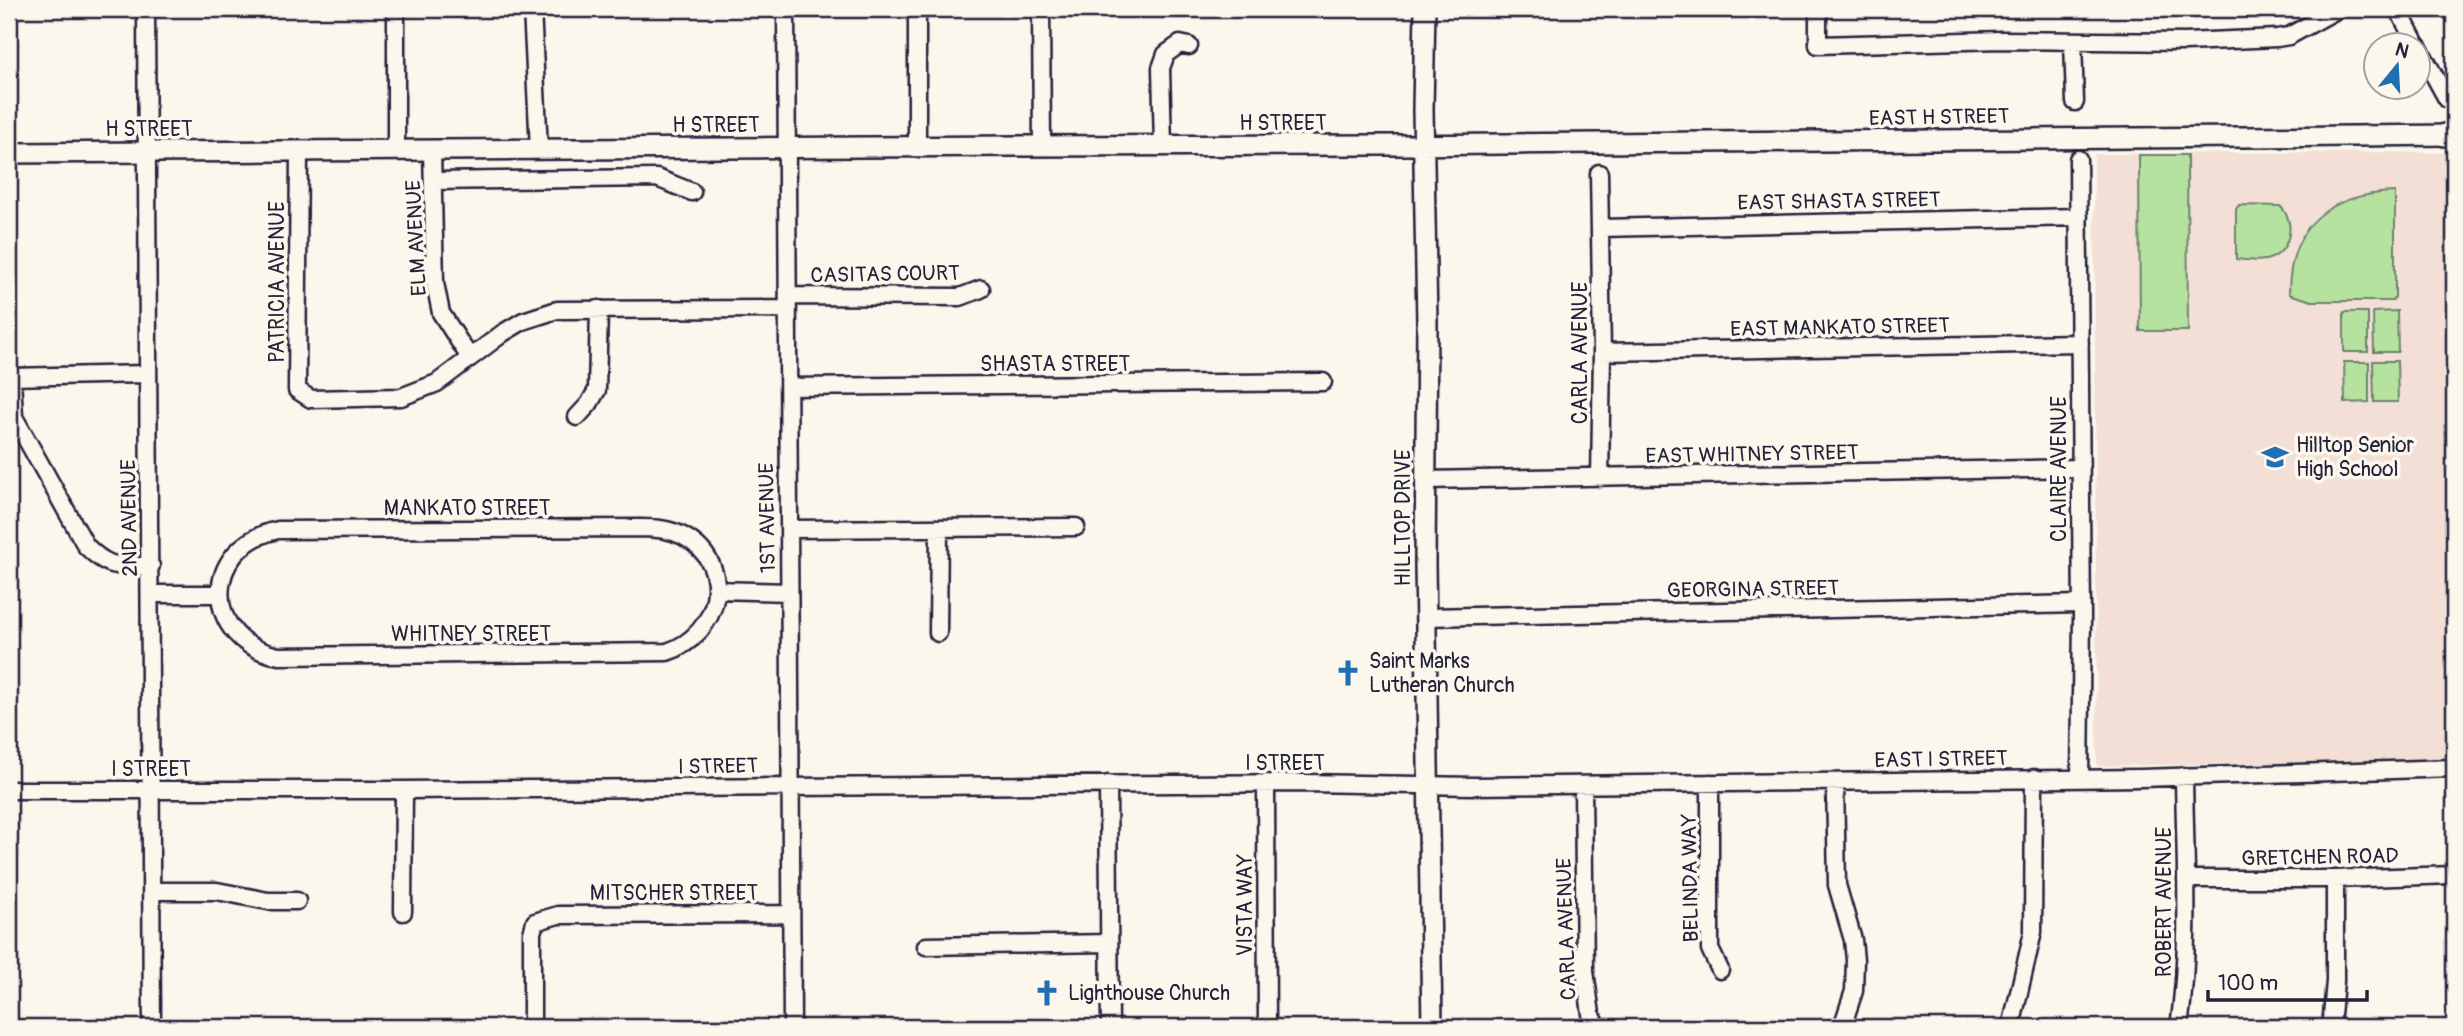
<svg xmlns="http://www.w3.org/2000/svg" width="2463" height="1036" font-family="Pangolin,sans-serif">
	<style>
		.built { fill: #f3dfd5 }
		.green { fill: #b6e2a0; stroke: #6c826e; stroke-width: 2 }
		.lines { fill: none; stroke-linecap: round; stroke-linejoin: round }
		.minor-casing { stroke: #22223b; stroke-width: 21 }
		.major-casing { stroke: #22223b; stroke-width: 24 }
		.highway-casing { stroke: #22223b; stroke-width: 26 }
		.minor { stroke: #fbf7ec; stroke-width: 16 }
		.major { stroke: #fbf7ec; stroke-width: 19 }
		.highway { stroke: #fbf7ec; stroke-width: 21 }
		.labels { text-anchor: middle; stroke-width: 7; stroke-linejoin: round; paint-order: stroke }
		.street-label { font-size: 21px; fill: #22223b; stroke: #fbf7ec }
		.poi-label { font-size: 21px; fill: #22223b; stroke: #fbf7ec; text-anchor: start }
	</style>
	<rect width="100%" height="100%" fill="#fbf7ec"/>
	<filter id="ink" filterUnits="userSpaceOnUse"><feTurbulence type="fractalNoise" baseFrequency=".0143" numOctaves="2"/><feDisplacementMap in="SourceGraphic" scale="14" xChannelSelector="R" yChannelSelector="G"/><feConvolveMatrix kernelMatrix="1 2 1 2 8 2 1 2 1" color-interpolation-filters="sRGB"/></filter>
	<g filter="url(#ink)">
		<path class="built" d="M2399,152L2454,153V760L2097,766L2094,154Z"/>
		<path class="green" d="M2139,155H2187L2188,331H2140Z
			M2395,192V297L2392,301H2312L2289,294C2289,225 2329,194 2395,192Z
			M2239,205L2280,206C2298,223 2289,256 2265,260C2255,262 2245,260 2236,259V209Z
			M2397,311L2398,352H2374L2373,312Z
			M2344,312H2368V352H2344Z
			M2373,361H2397L2398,402H2374Z
			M2344,362H2369V402L2345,403Z"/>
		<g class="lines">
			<g class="minor-casing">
				<path id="minor" d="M146,9L152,1027
					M532,9L539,149
					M786,9L792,1027
					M917,9V146
					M1041,9L1042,146
					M1818,9V45L2002,40L2185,42L2277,38L2289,36L2338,9
					M2398,9L2417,46
					M2073,41L2075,102
					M2418,46L2447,99
					M1163,146L1161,68L1166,54L1180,44L1189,46
					M396,150V9
					M432,150L435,283L441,313L470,358
					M299,152L297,390L311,399L401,397L437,383L503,333L523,321L557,310L788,309
					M2078,159L2082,617L2080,778
					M1599,173L1602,352L1600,478
					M434,181L657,178L692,192
					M1601,228L2079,217
					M789,296L960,297L981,289
					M1602,352L2080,343
					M9,377L147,374
					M12,377L14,417L86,546C111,571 119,565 151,566
					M788,387L1323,382
					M577,417L589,404L597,390L599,309
					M1425,480L2081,468
					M641,528C656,528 670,529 683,536C737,565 720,635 667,652L279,656C201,642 201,546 278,530Z
					M789,529L1076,527
					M716,590L789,592
					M150,594H219
					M1426,617L2081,604
					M938,633L939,528
					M1835,782L1837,885L1853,940L1855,960L1854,991L1842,1027
					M1266,783L1267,1027
					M1710,783V949L1720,970
					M1108,784L1110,1027
					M1583,785L1585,971L1591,1014L1598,1027
					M9,790H404L1304,783L1474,786L2141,778L2454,768
					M2186,879H2335L2454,875
					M153,891H217L268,901H297
					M403,912L404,790
					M926,946L1109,943
					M532,1027V933L535,922L558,915L791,914
					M2011,1027L2033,932L2034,778
					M2179,1027C2191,944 2185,860 2184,776
					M2331,1027L2335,981V879"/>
			</g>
			<g class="major-casing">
				<path id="major" d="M1425,9L1423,110L1427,323L1425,563L1432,1027
					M9,153L1014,146L1391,145L2454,135"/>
			</g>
			<g class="highway-casing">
				<path id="highway" d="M2445,135L2454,132"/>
			</g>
			<use href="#minor" class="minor"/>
			<use href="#major" class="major"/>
			<use href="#highway" class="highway"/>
		</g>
	</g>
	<defs>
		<g id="school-bare" transform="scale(2.1)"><path d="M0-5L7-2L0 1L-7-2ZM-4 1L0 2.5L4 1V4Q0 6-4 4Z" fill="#1f6fb2" stroke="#fbf7ec" stroke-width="2.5" paint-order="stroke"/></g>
		<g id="church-bare" transform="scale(2.1)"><path d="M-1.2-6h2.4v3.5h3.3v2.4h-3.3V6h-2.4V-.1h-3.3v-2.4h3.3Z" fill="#1f6fb2" stroke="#fbf7ec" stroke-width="2.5" paint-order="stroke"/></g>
	</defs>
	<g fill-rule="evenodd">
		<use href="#school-bare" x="2275" y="457"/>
		<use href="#church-bare" x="1348" y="673"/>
		<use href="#church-bare" x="1047" y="993"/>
	</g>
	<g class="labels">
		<g class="street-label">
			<text transform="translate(1939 117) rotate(-1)" y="7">EAST H STREET</text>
			<text x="1283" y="130">H STREET</text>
			<text x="716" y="132">H STREET</text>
			<text x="149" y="136">H STREET</text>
			<text transform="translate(1839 201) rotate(-1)" y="7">EAST SHASTA STREET</text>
			<text transform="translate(416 238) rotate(-93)" y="7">ELM AVENUE</text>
			<text transform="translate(885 274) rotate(-1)" y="7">CASITAS COURT</text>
			<text transform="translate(277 282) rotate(-90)" y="7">PATRICIA AVENUE</text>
			<text transform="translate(1840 327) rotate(-1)" y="7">EAST MANKATO STREET</text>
			<text transform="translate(1580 353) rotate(-90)" y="7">CARLA AVENUE</text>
			<text x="1055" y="371">SHASTA STREET</text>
			<text transform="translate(1752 454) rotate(-1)" y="7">EAST WHITNEY STREET</text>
			<text transform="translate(2059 469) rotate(-90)" y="7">CLAIRE AVENUE</text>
			<text x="467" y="515">MANKATO STREET</text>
			<text transform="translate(129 518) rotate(-91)" y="7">2ND AVENUE</text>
			<text transform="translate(767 518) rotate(-91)" y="7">1ST AVENUE</text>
			<text transform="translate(1403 518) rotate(-90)" y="7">HILLTOP DRIVE</text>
			<text transform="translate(1753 589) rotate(-1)" y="7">GEORGINA STREET</text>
			<text x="471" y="641">WHITNEY STREET</text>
			<text transform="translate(1941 759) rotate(-1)" y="7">EAST I STREET</text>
			<text x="1285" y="770">I STREET</text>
			<text transform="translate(718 766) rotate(-1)" y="7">I STREET</text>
			<text x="151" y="776">I STREET</text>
			<text transform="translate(2320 857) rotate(-1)" y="7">GRETCHEN ROAD</text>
			<text transform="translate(1690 878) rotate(-91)" y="7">BELINDA WAY</text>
			<text x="674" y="900">MITSCHER STREET</text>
			<text transform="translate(2164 902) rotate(-90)" y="7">ROBERT AVENUE</text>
			<text transform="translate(1245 905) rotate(-90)" y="7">VISTA WAY</text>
			<text transform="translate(1566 929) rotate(-92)" y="7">CARLA AVENUE</text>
		</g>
		<g class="poi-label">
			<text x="2296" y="452">Hilltop Senior<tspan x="2296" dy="24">High School</tspan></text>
			<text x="1369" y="668">Saint Marks<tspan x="1369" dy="24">Lutheran Church</tspan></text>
			<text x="1068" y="1000">Lighthouse Church</text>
		</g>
	</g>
	<rect width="2463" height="1036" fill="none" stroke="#fbf7ec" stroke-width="35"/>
	<rect x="18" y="18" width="2428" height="1001" fill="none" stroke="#22223b" stroke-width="2.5" filter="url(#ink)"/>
	<g transform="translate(2397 66) rotate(18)"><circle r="33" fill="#fbf7ec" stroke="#a4a2a5" stroke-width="2"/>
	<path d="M0-5L12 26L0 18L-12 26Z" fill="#1f6fb2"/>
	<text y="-10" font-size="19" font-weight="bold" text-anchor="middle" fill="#22223b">N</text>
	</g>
	<path d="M2208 990v10h159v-10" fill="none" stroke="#22223b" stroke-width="3.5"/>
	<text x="2218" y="990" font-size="21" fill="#22223b" stroke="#fbf7ec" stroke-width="5" paint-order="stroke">100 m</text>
</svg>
